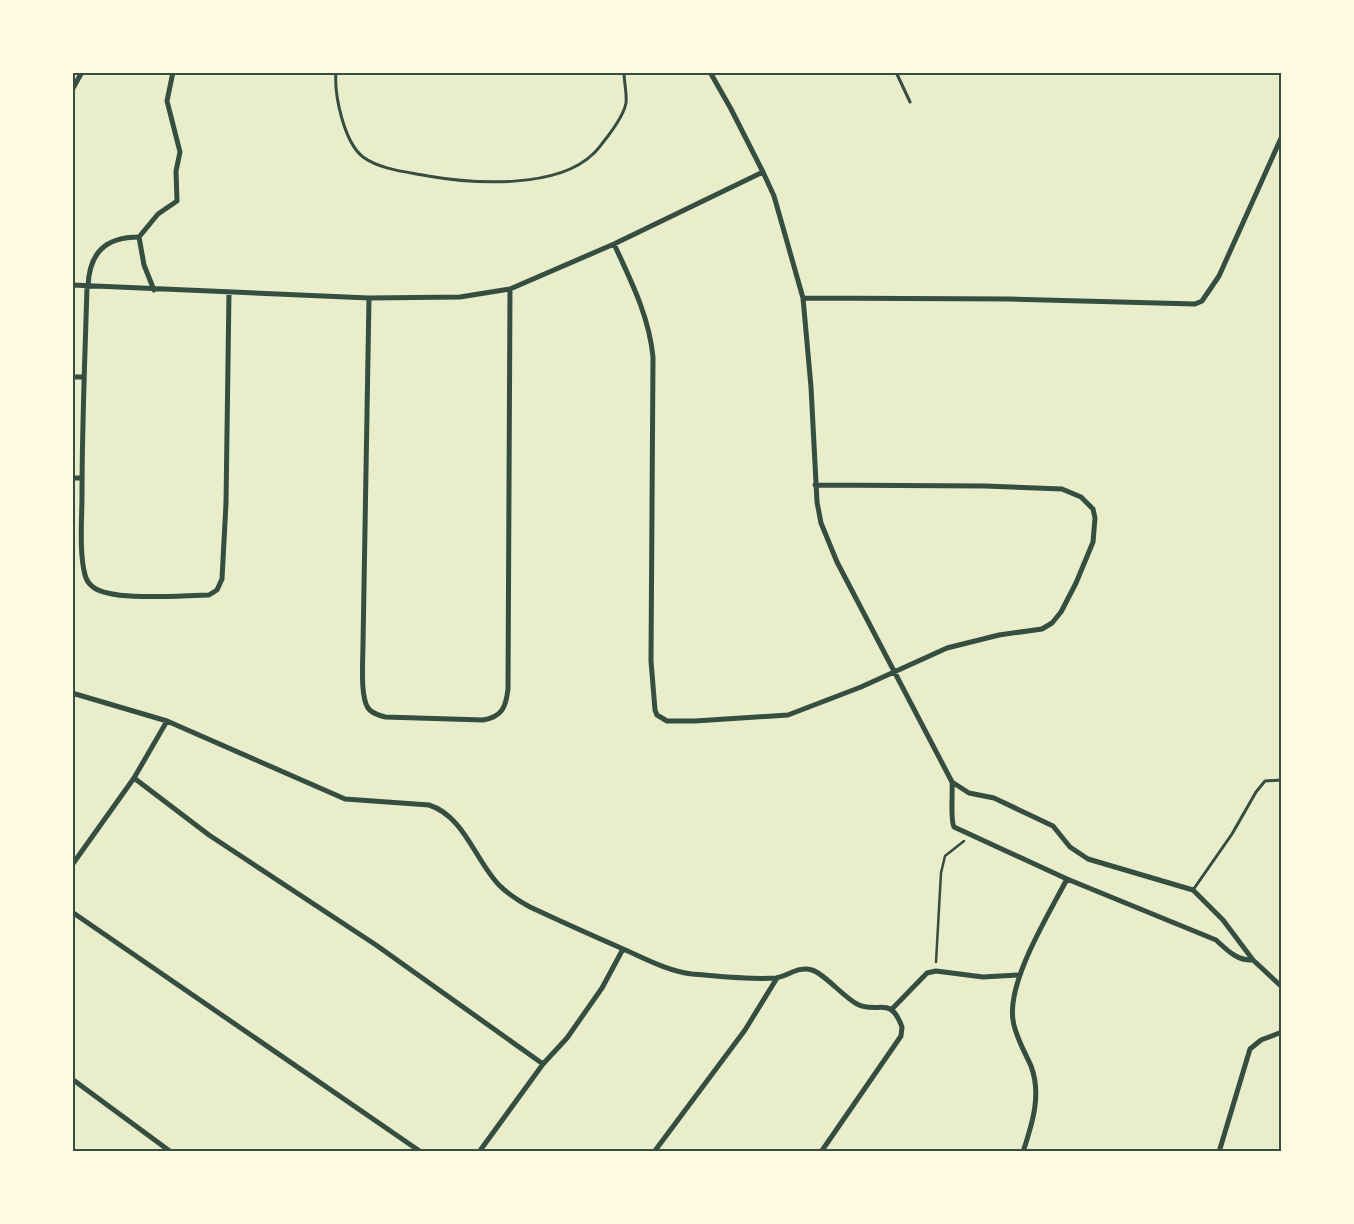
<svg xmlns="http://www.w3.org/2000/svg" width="1354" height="1224" font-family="Literata,serif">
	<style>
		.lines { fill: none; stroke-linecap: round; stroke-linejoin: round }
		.path { stroke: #344e41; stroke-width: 2.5 }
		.service { stroke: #344e41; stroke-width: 3 }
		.minor { stroke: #344e41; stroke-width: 5 }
		.neatline { fill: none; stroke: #344e41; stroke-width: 2 }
	</style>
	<rect width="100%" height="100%" fill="#e9edc9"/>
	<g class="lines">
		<path class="path" d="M936,962L941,873L945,856L964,841"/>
		<path class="service" d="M336,72C334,95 344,142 363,157C381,170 408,172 428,176C474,184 557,189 593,154C599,149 603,142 608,136C614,128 624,114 626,103C627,93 624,82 624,72
			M896,72L910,102
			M1193,890L1232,834L1256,792L1265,781L1282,780"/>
		<path class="minor" d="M710,72L731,109L763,172L774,196L803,298L811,387L817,502L821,523L837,562L952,782C953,793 950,820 954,827L1067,879L1216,940C1227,950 1237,961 1253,960L1282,987
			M72,90L82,72
			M614,244C631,281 649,316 653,357L651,661L655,710L657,715L667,721H695L788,715L861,687L947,648L999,635L1042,629L1052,623L1061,612L1076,583L1093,542L1095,518L1093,509L1081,497L1062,489L985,486L815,485
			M72,285L369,298L460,297L510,289L614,244L763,172
			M87,287C85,356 82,426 82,495C82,519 79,552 85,575C86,579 89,584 93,587C112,602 183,595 209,595L217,590L222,579L226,503L229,292
			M88,287C89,252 106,237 139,237
			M154,290L144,265L139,237L158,214L177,201L176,171L180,152L167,101L173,72
			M369,298L363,644C363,660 360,696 368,708C372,714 379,715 385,717L483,720C502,717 506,707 508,689L510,289
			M803,298L1010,299L1195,304L1202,301L1219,276L1282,136
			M72,377H84
			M72,478H82
			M72,693L167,721L134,778L72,865
			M167,721L345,799L429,805C464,816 475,860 499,885C508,894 519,901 530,907C560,921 591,935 621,948C644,958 667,971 692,974C717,976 751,980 776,978C789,976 797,966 812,970C825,974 842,996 857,1004C878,1015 890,994 902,1027L901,1036L821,1152
			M134,778L209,835L376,945L543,1064
			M952,782L969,793L994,798L1053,826L1070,847L1088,859L1193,890L1223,920L1253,960
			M72,912L421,1152
			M891,1010L927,973L936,971L983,977L1020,975
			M72,1079L171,1152
			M479,1152L543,1064L567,1038L602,988L623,949
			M654,1152L745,1030L777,978
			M1023,1152C1032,1124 1042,1095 1031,1066C1025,1052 1015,1036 1013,1020C1007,981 1049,914 1067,879
			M1219,1152L1250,1049L1261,1040L1282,1032"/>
	</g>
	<rect width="1354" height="1224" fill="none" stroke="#fefae0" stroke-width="148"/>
	<rect x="74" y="74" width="1206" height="1076" class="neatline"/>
</svg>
